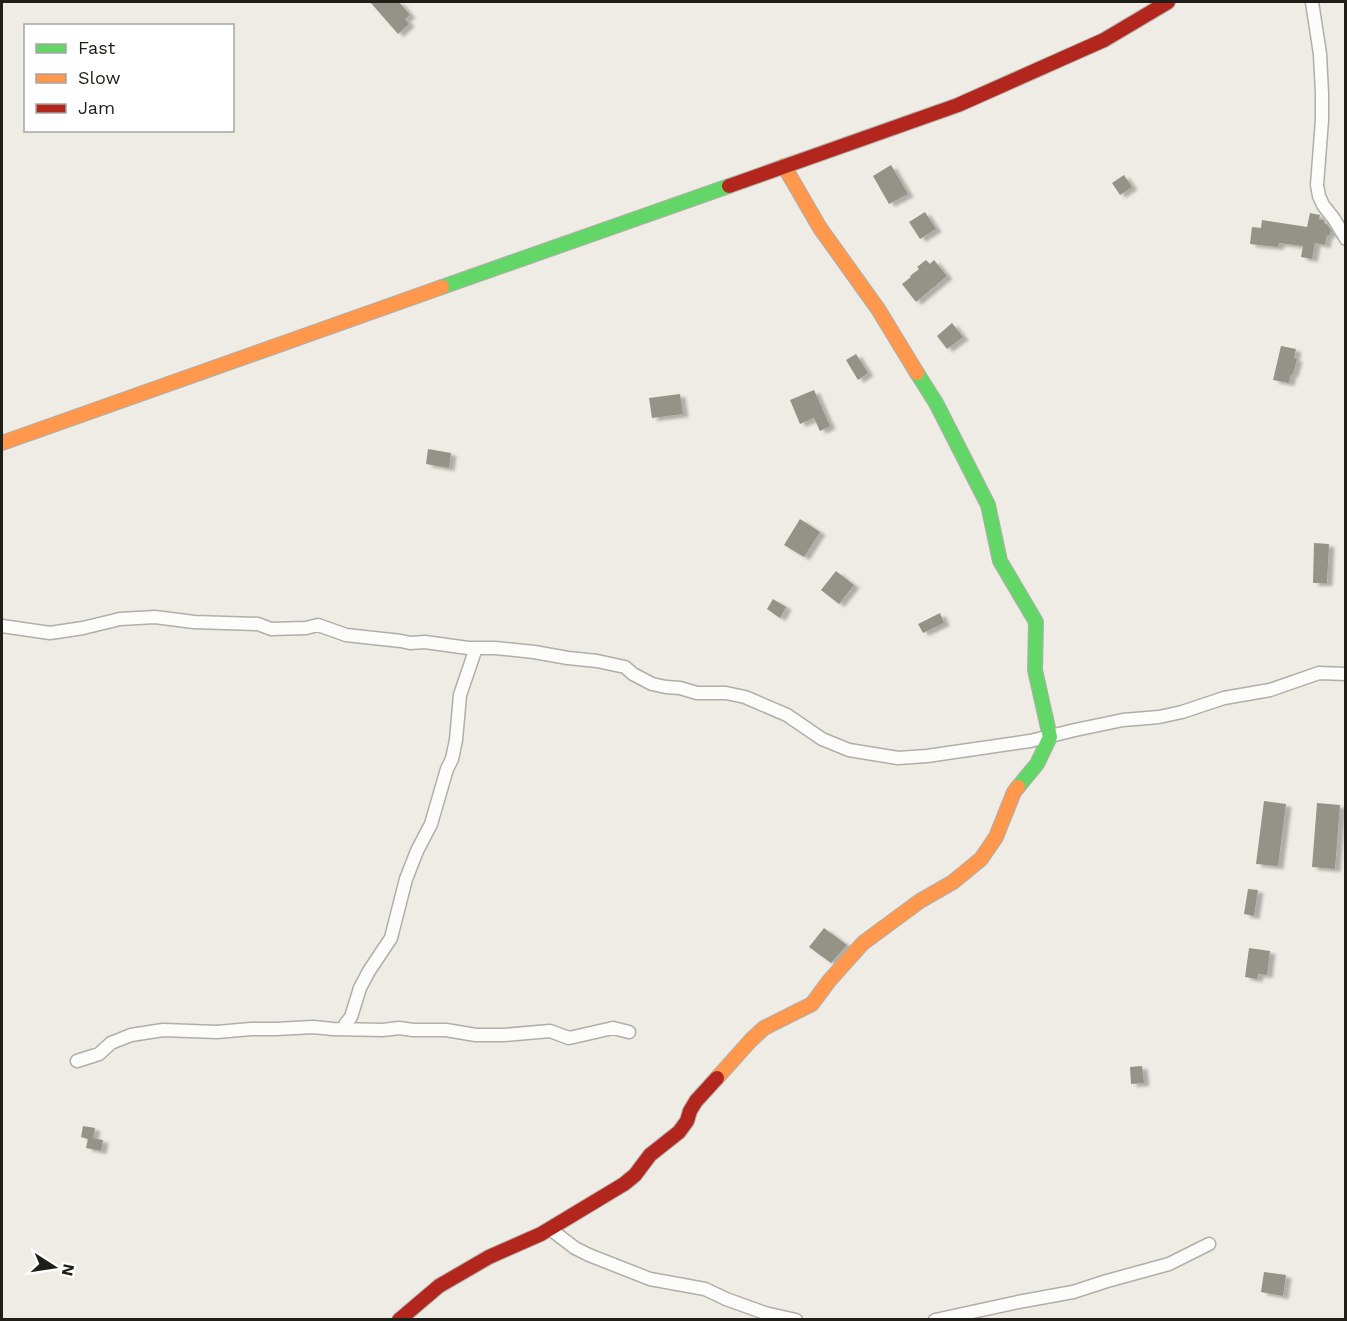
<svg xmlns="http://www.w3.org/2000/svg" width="1347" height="1321" font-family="'Work Sans',sans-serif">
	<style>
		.building { fill: #959387; filter: url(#shadow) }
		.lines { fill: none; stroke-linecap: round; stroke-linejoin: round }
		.street-casing { stroke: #b0aea8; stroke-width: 15 }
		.fast-casing { stroke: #b0aea8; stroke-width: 16 }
		.slow-casing { stroke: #b0aea8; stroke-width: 16 }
		.jam-casing { stroke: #b0aea8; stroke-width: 16 }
		.street { stroke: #fcfcfb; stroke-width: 12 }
		.fast { stroke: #63d668; stroke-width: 14 }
		.slow { stroke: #ff974d; stroke-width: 14 }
		.jam { stroke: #b3261e; stroke-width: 14 }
	</style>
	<defs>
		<filter id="shadow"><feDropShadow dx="5.5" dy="3" stdDeviation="1.5" flood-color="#0004"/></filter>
	</defs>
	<rect width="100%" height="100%" fill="#eeece4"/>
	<path class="building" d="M370,2H399L410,15L405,19L409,24L398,34Z
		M891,165L908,194L889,204L873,176Z
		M1124,175L1132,187L1120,195L1112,183Z
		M925,212L936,229L920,239L909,222Z
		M1310,213L1320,215L1319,219L1324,220L1325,224H1327L1331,230L1330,235H1327L1325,245L1315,243L1312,259L1301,257L1303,246L1279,243L1278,247L1250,244L1252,227L1261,228L1262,220L1307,227Z
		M926,260L930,264L934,260L947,276L916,302L902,284L911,277L910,276L919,269L917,267Z
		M952,323L963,337L947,349L937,336Z
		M1281,346L1296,349L1294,358L1297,359L1293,374H1291L1289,383L1273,380Z
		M856,354L868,373L858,380L846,360Z
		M814,390L830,426L820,431L814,418L800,424L790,400Z
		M680,394L683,414L652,418L649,398Z
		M428,449L451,453L449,468L426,464Z
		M800,519L820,532L804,557L784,545Z
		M1314,543L1329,544L1327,583H1313Z
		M836,571L854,585L839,604L821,590Z
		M773,599L786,607L780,618L767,609Z
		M940,613L944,623L923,633L918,624Z
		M1264,801L1286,804L1278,866L1256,864Z
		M1317,803L1340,805L1335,869L1312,867Z
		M1248,889L1258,890L1254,916L1244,914Z
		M824,928L847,945L831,963L809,947Z
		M1249,948L1270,951L1267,975L1258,974L1257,979L1245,977Z
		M1142,1066L1144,1083L1131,1084L1130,1067Z
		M83,1126L95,1128L93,1138L103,1140L101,1151L86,1148L88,1139L81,1137Z
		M1264,1272L1286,1275L1283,1296L1261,1292Z"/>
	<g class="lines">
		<g class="street-casing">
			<path id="street" d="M1312,2L1320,54L1322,93V120L1317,185L1319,196L1323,205L1334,219L1346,239
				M2,626L50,633L83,628L120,619L155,617L194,622L258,624L271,629L306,628L318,625L346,635L401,641L410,643L425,642L468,648H495L534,652L568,658L597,661L625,667L633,674L652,684L666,687L680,688L697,693H726L745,697L787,715L822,739L849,750L898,758L927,756L1030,741L1075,730L1123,720L1159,717L1182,712L1224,698L1270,690L1319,673L1346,674
				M344,1029L346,1023L351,1017L360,988L369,971L391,938L406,879L417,851L431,824L447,769L452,759L456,740L460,695L476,648
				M77,1061L99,1054L111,1043L131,1035L163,1030L217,1032L251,1029H276L313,1027L333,1029L383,1030L399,1028L413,1030H446L476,1035H504L550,1031L569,1038L613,1028L629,1032
				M550,1229L575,1248L589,1255L650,1279L705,1289L726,1299L765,1313L796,1320
				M935,1320L1018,1302L1073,1292L1107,1281L1169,1264L1209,1244"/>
		</g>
		<g class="fast-casing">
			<path id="fast" d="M442,287L729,186
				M917,373L936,403L988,505L1000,561L1036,622L1035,670L1050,737L1037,764L1018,787"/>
		</g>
		<g class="slow-casing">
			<path id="slow" d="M784,166L820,228L878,309L917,373
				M2,443L442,287
				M717,1078L751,1040L764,1028L812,1004L829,981L863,943L920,901L953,882L981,859L996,837L1014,792L1018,787"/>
		</g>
		<g class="jam-casing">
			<path id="jam" d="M729,186L958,105L1104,40L1168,2
				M399,1320L439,1286L489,1257L541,1234L624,1184L635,1175L650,1155L679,1132L687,1121L690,1111L696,1101L717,1078"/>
		</g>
		<use href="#street" class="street"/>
		<use href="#fast" class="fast"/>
		<use href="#slow" class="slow"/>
		<use href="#jam" class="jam"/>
	</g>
	<rect width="1347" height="1321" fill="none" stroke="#1f1e18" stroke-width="6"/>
	<rect x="24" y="24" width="210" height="108" fill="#ffffff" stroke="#a5a5a3" stroke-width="1.5"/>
	<rect x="36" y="44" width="30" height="9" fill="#63d668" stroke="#a5a5a3" stroke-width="1.5"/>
	<text x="78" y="54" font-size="18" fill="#1f1e18">Fast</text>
	<rect x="36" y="74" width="30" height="9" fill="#ff974d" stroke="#a5a5a3" stroke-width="1.5"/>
	<text x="78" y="84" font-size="18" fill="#1f1e18">Slow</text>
	<rect x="36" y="104" width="30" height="9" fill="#b3261e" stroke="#a5a5a3" stroke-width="1.5"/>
	<text x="78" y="114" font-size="18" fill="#1f1e18">Jam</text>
	<g transform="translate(54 1267) rotate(102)" stroke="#ffffff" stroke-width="4.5" paint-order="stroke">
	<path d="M0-4.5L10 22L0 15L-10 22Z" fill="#1f1e18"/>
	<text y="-9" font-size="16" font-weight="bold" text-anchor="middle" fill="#1f1e18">N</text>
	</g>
</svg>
